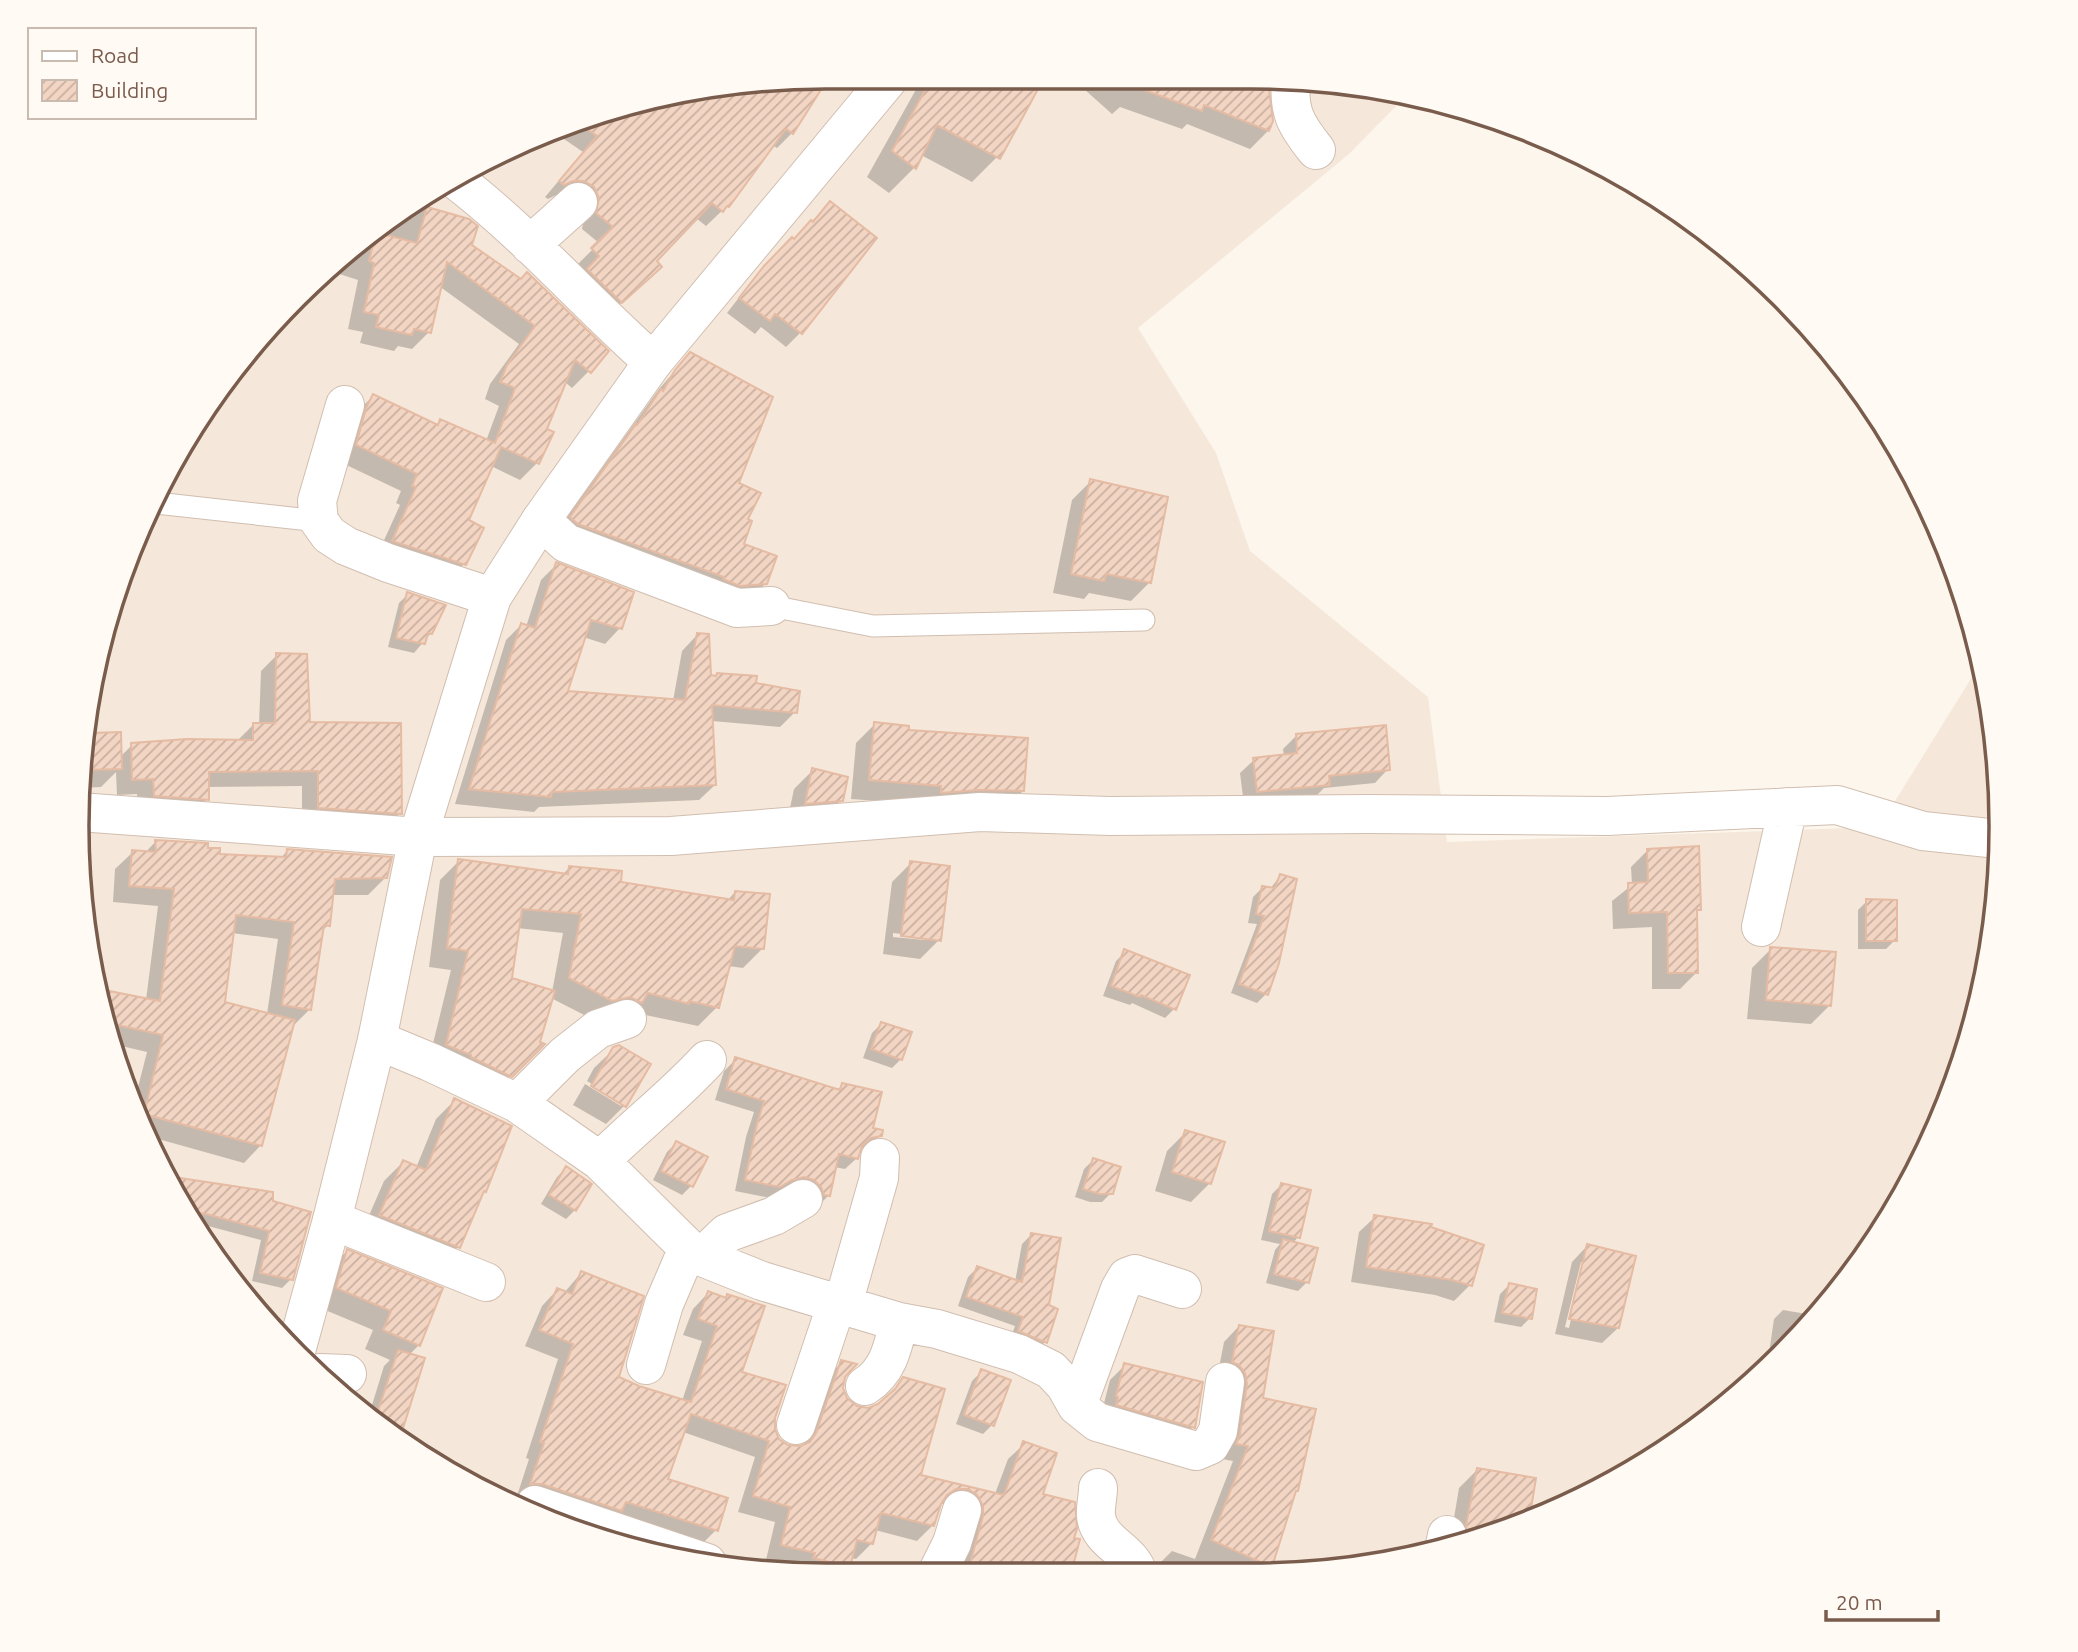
<svg xmlns="http://www.w3.org/2000/svg" width="2078" height="1652" font-family="Ubuntu,sans-serif">
	<style>
		.residential { fill: #f5e8da }
		.shadow { fill: #0003; fill-rule: evenodd }
		.building { fill: url(#building-hatch); stroke: #e6bba3; stroke-width: 2 }
		.lines { fill: none; stroke-linecap: round; stroke-linejoin: round }
		.service-casing { stroke: #d1beb0; stroke-width: 23 }
		.minor-casing { stroke: #d1beb0; stroke-width: 40 }
		.tertiary-casing { stroke: #d1beb0; stroke-width: 40 }
		.service { stroke: #fff; stroke-width: 21 }
		.minor { stroke: #fff; stroke-width: 38 }
		.tertiary { stroke: #fff; stroke-width: 38 }
		.rim { fill: none; stroke: #7a5c4d; stroke-width: 3.5 }
	</style>
	<defs>
		<pattern id="building-hatch" width="6" height="6" patternUnits="userSpaceOnUse" patternTransform="scale(1.75)"><rect width="6" height="6" fill="#f3d5c3"/><path d="M-1 1l2-2M0 6l6-6M5 7l2-2" fill="none" stroke="#cab0a1"/></pattern>
	</defs>
	<rect width="100%" height="100%" fill="#fdf6ec"/>
	<path class="residential" d="M826,77L1301,79L1403,99L1349,154L1138,328L1216,453L1250,551L1428,697L1447,842L1879,827L1980,664L1995,729L1999,875L1975,1020L1924,1158L1846,1282L1746,1389L1626,1475L1446,1549L1301,1573L826,1575L680,1561L539,1518L370,1420L263,1320L177,1200L102,1019L77,826L103,632L178,451L297,296L452,177L633,102Z"/>
	<path class="shadow" d="M828,77L792,133L777,148L772,145L727,206L706,226L696,218L654,261L644,282L606,317L577,265L599,243L582,229L585,214L568,196L556,195L548,199L545,197L583,152L561,137L566,130L633,102Z
		M923,77L1036,78L997,157L972,182L921,155L914,168L889,193L867,177Z
		M1078,78H1213L1269,130L1250,149L1187,124L1182,129L1120,107L1112,114L1075,81Z
		M830,203L875,239L800,333L786,347L761,327L755,334L727,313L751,282Z
		M415,205L469,221L470,246L589,371L572,388L565,382L545,430L551,433L537,463L520,480L491,466L467,521L464,564L447,582L376,558L400,505L396,503L401,491L340,462L356,413L373,396L436,426L441,421L486,441L499,406L485,399L490,384L519,344L439,286L429,332L412,349L398,346L394,351L360,343L363,332L348,329L358,280L330,271Z
		M690,354L737,483L746,520L742,545L766,583L749,600L555,534L659,389Z
		M1091,481L1150,582L1131,601L1089,593L1084,599L1053,593L1072,500Z
		M557,564L631,593L620,628L605,644L583,637L566,693L673,701L682,651L697,635L709,676L715,677L717,675L755,685L795,712L780,727L712,721L715,785L699,800L539,807L534,812L455,804L506,640L521,625L526,627L541,580Z
		M408,594L431,633L414,653L388,647L399,603Z
		M277,655L309,724L400,813L384,829L302,823V786L207,787V799L191,815L138,811L137,794L117,795L116,772L101,787L82,788L89,735L120,757L132,745L236,742L253,725H259L261,671Z
		M875,724L907,732L1023,791L1004,810L851,799L856,743Z
		M1297,735L1388,769L1375,783L1324,788L1314,798L1244,805L1240,773L1254,760L1284,756L1283,749Z
		M813,770L841,800L822,819L787,822L794,789Z
		M156,841L207,849L218,856L280,859L287,851L386,877L368,895H331L328,925L321,932L310,1009L293,1026L261,1145L244,1163L151,1137L135,1099L147,1052L113,1044L102,1019L99,997L105,992L146,1000L158,906L113,902L115,869L133,852L145,853ZM232,933L278,939L267,1014L223,1003Z
		M1648,850L1699,909L1696,913V973L1680,989H1652V927L1613,929L1612,901L1632,885L1631,867Z
		M459,861L562,875L569,868L619,883L727,901L735,892L762,949L743,968L728,966L717,1007L698,1026L631,1012L592,1019L551,998L538,1042L542,1044L492,1095L428,1064L451,970L429,967L440,880ZM517,928L563,933L552,992L510,979Z
		M911,863L939,940L920,959L883,954L892,882ZM893,933L925,937V940L893,937Z
		M1280,876L1266,994L1257,1003L1231,993L1257,924L1248,923L1253,897L1262,888L1270,889Z
		M1867,901L1895,940L1886,949H1858V910Z
		M1771,949L1830,1005L1811,1024L1747,1019L1752,968Z
		M1125,952L1174,1009L1165,1018L1132,1003L1130,1005L1103,996L1116,961Z
		M881,1024L901,1059L892,1068L863,1058L872,1033Z
		M614,1049L624,1106L606,1124L573,1105L585,1084L621,1106V1102L587,1081L594,1068Z
		M736,1059L836,1091L842,1085L871,1130L880,1135L869,1147L859,1149L857,1158L845,1169L834,1167L829,1195L817,1207L735,1191L746,1137L754,1112L715,1100L724,1071Z
		M455,1100L481,1194L458,1247L439,1266L361,1234L384,1181L403,1162L416,1168L436,1119Z
		M1186,1132L1210,1183L1191,1202L1155,1191L1167,1151Z
		M676,1143L705,1157L691,1186L682,1195L653,1180L667,1152Z
		M1093,1160L1111,1193L1102,1202H1090L1075,1197L1084,1169Z
		M566,1168L575,1210L566,1219L541,1204L557,1177Z
		M1281,1185L1298,1237L1293,1243L1307,1282L1298,1291L1266,1283L1275,1250L1280,1244L1261,1240L1272,1194Z
		M177,1200L271,1202L291,1279L282,1288L252,1281L261,1240L193,1222Z
		M1375,1217L1470,1285L1454,1301L1435,1295L1351,1282L1359,1232Z
		M1031,1235L1047,1307L1056,1310L1045,1342L1036,1351L1010,1340L1015,1326L958,1306L968,1277L977,1268L1015,1282L1022,1244Z
		M1587,1246L1618,1328L1602,1343L1555,1334L1572,1262ZM1581,1262H1584L1569,1328L1565,1327Z
		M347,1251L440,1289L419,1345L409,1355L399,1437L370,1420L345,1397L372,1405L384,1366L390,1360L365,1349L373,1330L318,1307L328,1270Z
		M581,1273L617,1378L639,1387L682,1401L702,1341L683,1335L693,1309L708,1293L725,1299L728,1296L740,1373L774,1418L773,1429L778,1440L788,1447L802,1448L826,1378L842,1362L844,1376L841,1388L846,1399L856,1408L868,1409L883,1401L904,1379L919,1476L995,1494L1008,1459L1024,1444L1070,1571L1083,1574L956,1575L951,1504H939L933,1525L917,1541L875,1530L872,1543L856,1559L851,1558L848,1566L840,1575L799,1572L800,1568L766,1560L775,1522L738,1512L755,1457L683,1432L666,1480L716,1530L700,1546L526,1499H516L529,1459L526,1458L558,1359L525,1346L542,1306L557,1290L564,1293Z
		M1509,1285L1530,1318L1521,1327L1494,1322L1500,1294Z
		M255,1309L263,1312L261,1318Z
		M1783,1310L1813,1315L1812,1318L1773,1360H1768L1774,1319Z
		M1239,1326L1261,1399L1293,1494L1271,1566L1263,1573L1154,1574L1156,1567L1172,1551L1195,1559L1233,1461L1222,1459L1217,1378L1224,1342Z
		M1125,1365L1193,1427L1179,1441L1102,1411L1110,1380Z
		M981,1372L992,1425L983,1434L956,1424L972,1381Z
		M1478,1469L1528,1516L1449,1548L1459,1488Z
		M1380,1555L1395,1558L1373,1561Z"/>
	<path class="building" d="M829,77L793,134L786,129L729,207L727,206L723,212L712,203L657,261L662,267L622,303L587,269L599,256L591,248L613,227L596,213L599,198L594,187L584,181H573L564,185L559,181L597,136L580,124L633,102Z
		M932,77H961L1044,78L1000,159L937,125L916,169L892,151Z
		M1122,78H1242L1269,89L1273,121L1269,131L1204,105L1202,111L1122,82Z
		M830,201L877,238L802,334L775,314L770,321L739,298L764,266L792,237L794,239L811,220L813,222Z
		M427,207L469,219L478,226L472,245L521,279L527,272L609,351L591,373L575,360L547,429L554,432L539,464L501,447L469,520L484,528L466,565L392,541L416,487L412,486L417,474L356,445L366,408L373,394L438,425L440,419L495,443L515,388L500,382L507,365L535,326L447,262L431,333L414,329L412,335L376,327L379,315L364,312L374,263L369,261L375,236L379,233L417,243Z
		M690,352L773,397L739,483L761,493L748,519L752,521L744,544L777,556L767,584L740,586L723,579L724,577L578,524L570,517L636,424L637,425L661,389L663,391L675,370Z
		M1090,479L1168,497L1151,583L1106,574L1104,581L1071,574Z
		M556,562L634,592L622,629L591,620L568,691L685,700L697,633L709,634L711,675L716,676L717,673L757,676L756,683L800,691L797,713L712,705L716,785L552,792L551,797L469,789L521,623L535,628Z
		M407,592L446,605L432,634L428,633L425,644L396,638Z
		M276,653L307,654L310,722L401,723L402,814L318,808V771L209,772V800L154,796L153,779L132,780L131,743L187,739L253,740V723H275Z
		M874,722L909,726V730L1028,738L1024,791L978,790L941,793V786L869,780Z
		M1386,725L1390,770L1329,776L1330,785L1257,792L1253,758L1297,753L1296,734Z
		M121,732L122,769L84,770L89,733Z
		M812,768L848,777L843,801L805,804Z
		M155,840L208,843V848H220V854L286,857L287,849L392,857L387,878L335,879L330,926L324,925L311,1010L282,1005L294,922L236,915L225,1002L295,1020L262,1146L144,1114L163,1035L104,1022L102,1019L101,1008L104,990L160,1001L174,889L129,886L132,850L156,852Z
		M1699,846L1701,910H1697L1698,973H1668L1667,912L1629,913L1628,883L1648,882L1647,849Z
		M458,859L568,874L569,866L622,871L621,882L734,900L735,891L770,894L764,949L735,946L719,1008L689,1001V1004L648,993L642,1003L630,997L612,1001L569,978L581,914L522,909L512,978L555,991L540,1042L545,1044L512,1077L471,1057V1055L446,1045L468,951L447,948Z
		M910,861L950,866L941,941L901,936Z
		M1280,874L1297,879L1279,963L1268,995L1239,984L1264,916L1256,914L1262,886L1275,888Z
		M1866,899L1897,900V941H1866Z
		M1770,947L1836,952L1831,1006L1766,1000Z
		M1124,949L1190,975L1176,1010L1141,995L1140,997L1111,986Z
		M881,1022L912,1032L902,1060L871,1049Z
		M619,1045L651,1064L626,1107L591,1086L613,1047Z
		M735,1057L840,1090L842,1083L882,1092L873,1128L883,1130L882,1136L871,1138L862,1146L858,1159L839,1154L830,1196L824,1195L821,1187L814,1180L804,1177L792,1180L780,1187L745,1180L757,1124L764,1101L726,1089Z
		M454,1098L512,1126L486,1192L484,1191L460,1248L379,1215L403,1160L426,1170Z
		M1185,1130L1225,1142L1211,1184L1172,1172Z
		M676,1141L708,1157L693,1187L661,1171Z
		M1093,1158L1121,1167L1113,1194H1100L1083,1189Z
		M566,1166L592,1184L576,1211L549,1195Z
		M167,1176L273,1192V1201L311,1212L293,1280L260,1273L269,1231L206,1214L185,1211L177,1200Z
		M1281,1183L1311,1190L1300,1238L1269,1231Z
		M1374,1215L1432,1224L1431,1227L1484,1245L1472,1286L1452,1280L1366,1267Z
		M1031,1233L1061,1238L1049,1305L1058,1309L1047,1343L1018,1331L1023,1317L966,1297L977,1266L1022,1282Z
		M1283,1239L1318,1248L1309,1283L1274,1274Z
		M1587,1244L1636,1256L1619,1328L1569,1319Z
		M347,1249L443,1288L420,1346L383,1330L391,1311L336,1288Z
		M581,1271L644,1296L619,1377L639,1386L691,1402L717,1326L698,1319L708,1291L726,1298L727,1294L765,1306L742,1372L786,1385L775,1418V1429L779,1439L788,1445L801,1446L810,1442L816,1433L841,1360L857,1364L845,1377L843,1388L847,1398L857,1406L868,1408L878,1404L895,1389L903,1377L945,1389L921,1475L1004,1495L1023,1441L1057,1453L1043,1494L1075,1502L1077,1529L1074,1538L1080,1539L1071,1574L967,1575L983,1516V1506L977,1495L968,1489H956L947,1495L941,1504L934,1526L881,1513L873,1544L857,1540L850,1567L813,1558L815,1553L781,1545L790,1507L753,1496L769,1441L691,1414L668,1479L728,1498L718,1531L626,1502L622,1511L542,1484H530L544,1443L540,1442L573,1344L539,1330L557,1288L572,1294Z
		M1509,1283L1537,1289L1532,1319L1502,1313Z
		M1239,1325L1274,1331L1263,1398L1316,1409L1298,1491H1296L1272,1567L1211,1540L1248,1446L1236,1444L1240,1434L1247,1384L1245,1373L1239,1365L1232,1362Z
		M398,1350L425,1358L400,1438L374,1423Z
		M1124,1363L1203,1382L1195,1428L1116,1405L1118,1397L1116,1396Z
		M981,1369L1011,1380L994,1426L964,1415Z
		M1477,1468L1536,1478L1530,1515L1468,1540L1466,1526Z"/>
	<g class="lines">
		<g class="service-casing">
			<path id="service" d="M156,503L319,521
				M771,606L873,626L1144,620"/>
		</g>
		<g class="minor-casing">
			<path id="minor" d="M1291,79C1288,112 1296,125 1316,150
				M452,177C525,232 585,302 653,362
				M530,245L578,202
				M345,405L317,501L319,521L329,535L346,546L388,563L492,597
				M541,520L566,543L737,608L771,606
				M79,812L418,837L671,836L980,812L1110,816L1368,814L1607,816L1837,805L1923,831L1998,839
				M1761,927L1788,807
				M377,1040L430,1062L517,1103L600,1161L688,1248L702,1257L762,1281L899,1322L937,1329L1019,1354L1051,1370L1065,1385L1077,1406L1097,1422L1196,1451L1210,1445L1218,1431L1225,1382
				M517,1103L565,1055L598,1029L627,1019
				M600,1161C635,1126 674,1096 707,1060
				M332,1220L486,1282
				M702,1257L727,1233L774,1216L803,1199
				M843,1304L879,1178L880,1158
				M646,1365L664,1304L688,1248
				M320,1373L347,1374
				M865,1386C888,1372 893,1347 899,1322
				M1077,1406L1120,1289L1127,1277L1135,1274L1182,1289
				M796,1425L837,1303
				M1098,1488C1098,1497 1095,1508 1096,1516C1099,1543 1132,1550 1138,1574
				M535,1505L707,1563
				M1444,1550L1447,1535
				M936,1575L952,1543L962,1510"/>
		</g>
		<g class="tertiary-casing">
			<path id="tertiary" d="M296,1351L332,1220L377,1040L418,837L492,597L541,520L653,362L890,77"/>
		</g>
		<use href="#service" class="service"/>
		<use href="#minor" class="minor"/>
		<use href="#tertiary" class="tertiary"/>
	</g>
	<path d="M0 0H2078V1652H0ZM826 89H1252A737 737 0 0 1 1989 826V826A737 737 0 0 1 1252 1563H826A737 737 0 0 1 89 826V826A737 737 0 0 1 826 89Z" fill="#fffaf3" fill-rule="evenodd"/>
	<path class="rim" d="M826 89H1252A737 737 0 0 1 1989 826V826A737 737 0 0 1 1252 1563H826A737 737 0 0 1 89 826V826A737 737 0 0 1 826 89Z"/>
	<rect x="28" y="28" width="228" height="91" fill="#fffaf3" stroke="#cabbb1" stroke-width="2"/>
	<rect x="42" y="51" width="35" height="10" fill="#ffffff" stroke="#cabbb1" stroke-width="2"/>
	<text x="91" y="63" font-size="21" fill="#7a5c4d">Road</text>
	<rect x="42" y="80" width="35" height="21" fill="url(#building-hatch)" stroke="#cabbb1" stroke-width="2"/>
	<text x="91" y="98" font-size="21" fill="#7a5c4d">Building</text>
	<path d="M1826 1610v10h112v-10" fill="none" stroke="#7a5c4d" stroke-width="3.5"/>
	<text x="1836" y="1610" font-size="21" fill="#7a5c4d" stroke="#fffaf3" stroke-width="5" paint-order="stroke">20 m</text>
</svg>
